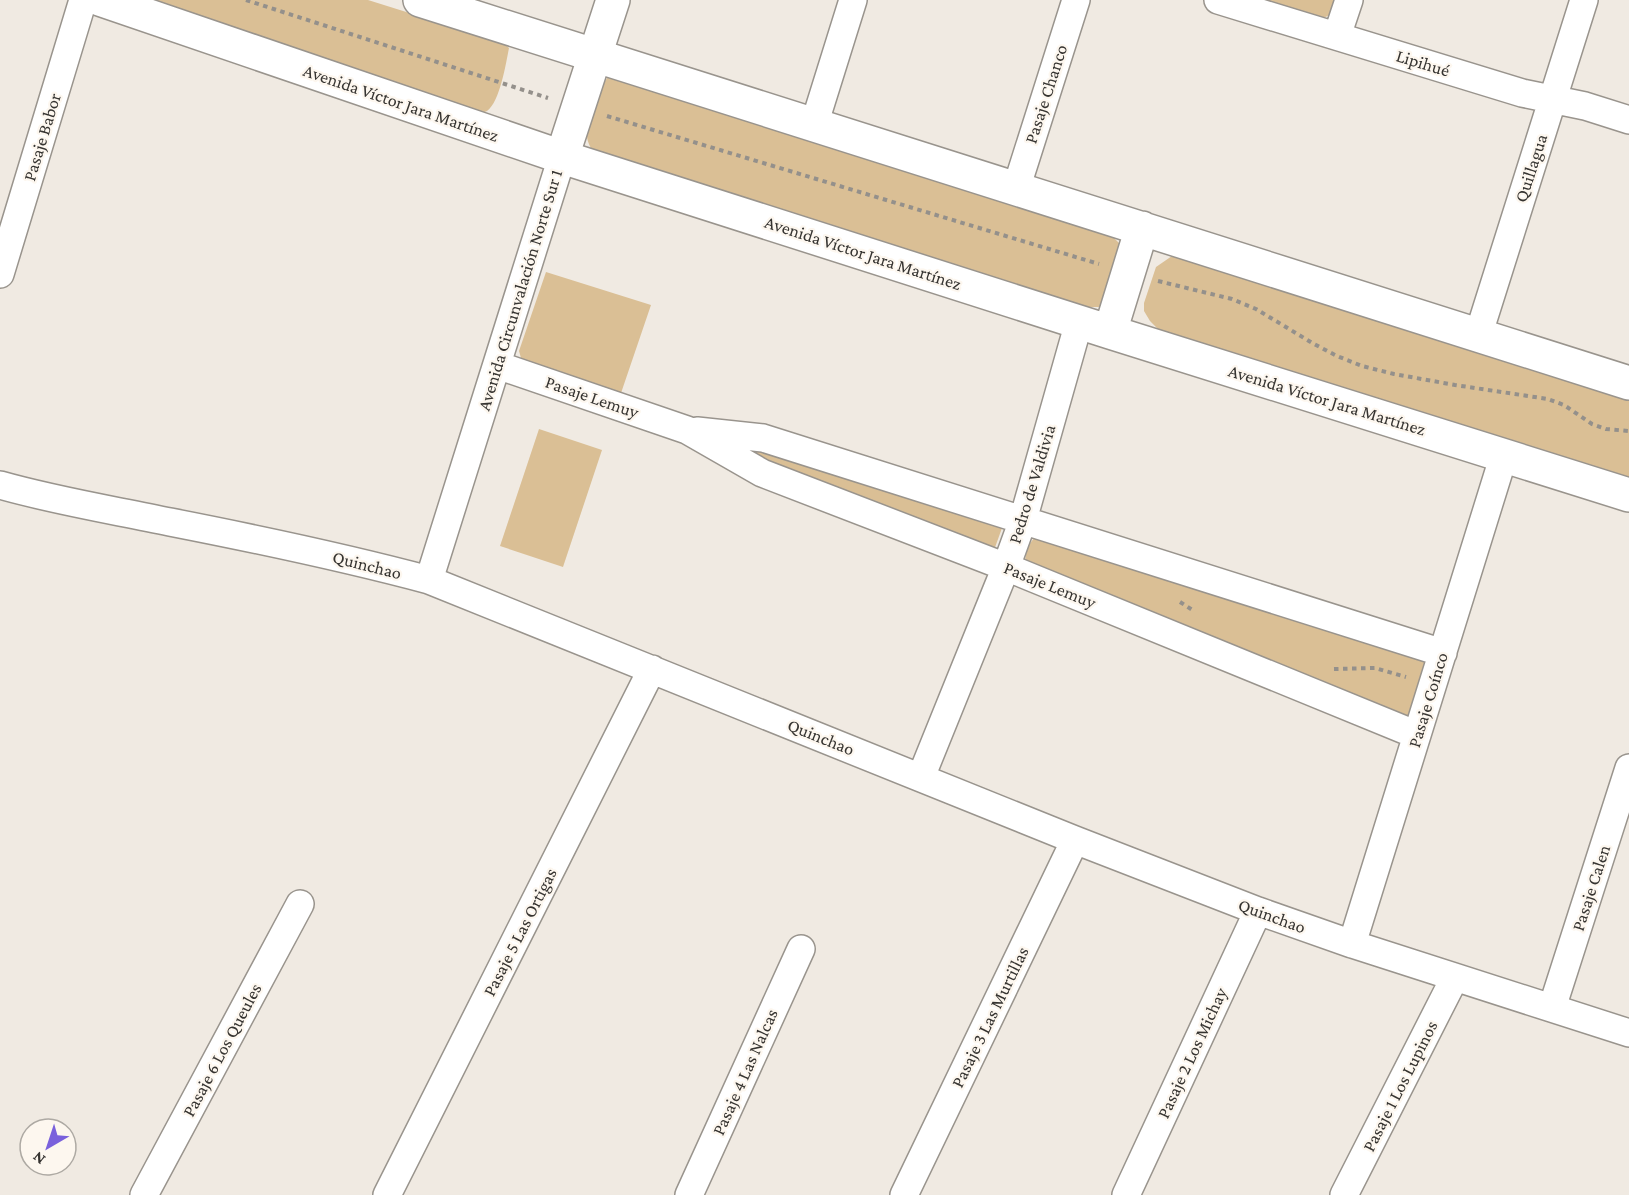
<svg xmlns="http://www.w3.org/2000/svg" width="1629" height="1195" font-family="'Crimson Pro',serif">
	<style>
		.green { fill: #dabf95 }
		.lines { fill: none; stroke-linecap: round; stroke-linejoin: round }
		.minor-casing { stroke: #99948d; stroke-width: 30 }
		.tertiary-casing { stroke: #99948d; stroke-width: 36 }
		.secondary-casing { stroke: #99948d; stroke-width: 36 }
		.path { stroke: #94908b; stroke-width: 4; stroke-dasharray: 4.5 4.5; stroke-linecap: butt }
		.minor { stroke: #fff; stroke-width: 27 }
		.tertiary { stroke: #fff; stroke-width: 33 }
		.secondary { stroke: #fff; stroke-width: 33 }
		.labels { text-anchor: middle; stroke-width: 4.5; stroke-linejoin: round; paint-order: stroke }
		.street-label { font-size: 18px; fill: #363431; stroke: #fdf7ef }
	</style>
	<rect width="100%" height="100%" fill="#f0eae2"/>
	<path class="green" d="M153,0H368L502,42L509,48C506,63 500,102 487,111C482,114 474,113 468,113Z
		M1265,0H1337L1330,15L1323,18Z
		M608,77L615,78L1111,235L1120,244L1108,302L1100,307H1084L594,152C589,146 586,139 587,130C588,118 600,87 608,77Z
		M1172,256L1183,258L1629,401V479L1160,331L1150,321L1144,311V303L1156,267Z
		M546,272L651,305L620,396L527,364L521,358L519,351Z
		M539,429L602,450L563,567L500,546Z
		M727,440L1002,528L993,553L772,470Z
		M1037,536L1423,658L1428,665L1411,719L1025,563C1025,554 1029,541 1037,536Z"/>
	<g class="lines">
		<g class="minor-casing">
			<path id="minor" d="M1218,0L1522,93L1585,106L1629,120
				M1337,36L1349,0
				M814,125L853,0
				M1016,189L1076,0
				M0,274L83,0
				M1478,336L1584,0
				M497,365L687,430L762,473L1006,567L1417,735
				M697,431L763,438L1443,653
				M0,485C56,501 113,510 170,522C257,539 343,557 429,580L1075,840L1258,911L1352,944L1629,1033
				M429,580L562,157
				M921,777L1006,567L1023,520L1079,322
				M1352,944L1504,455
				M1552,1008L1629,768
				M144,1195L300,904
				M387,1195L652,669
				M689,1195L801,949
				M904,1195L1075,840
				M1126,1195L1258,911
				M1344,1195L1455,977"/>
		</g>
		<g class="tertiary-casing">
			<path id="tertiary" d="M562,157L613,0"/>
		</g>
		<g class="secondary-casing">
			<path id="secondary" d="M102,0L562,157L1110,332L1629,495
				M420,0L1629,383
				M1110,332L1142,228"/>
		</g>
		<path class="path" d="M246,0L548,98
			M607,116L1099,264
			M1158,281L1232,299L1256,309L1314,344L1337,356L1362,366L1394,374L1455,385L1548,399L1564,405L1592,424L1606,429L1629,431
			M1180,602L1194,611
			M1334,669L1375,668L1406,677"/>
		<use href="#minor" class="minor"/>
		<use href="#tertiary" class="tertiary"/>
		<use href="#secondary" class="secondary"/>
	</g>
	<g class="labels">
		<g class="street-label">
			<text transform="translate(1423 63) rotate(17)" y="6">Lipihué</text>
			<text transform="translate(1046 94) rotate(-72)" y="6">Pasaje Chanco</text>
			<text transform="translate(401 103) rotate(19)" y="6">Avenida Víctor Jara Martínez</text>
			<text transform="translate(42 137) rotate(-73)" y="6">Pasaje Babor</text>
			<text transform="translate(1531 168) rotate(-72)" y="6">Quillagua</text>
			<text transform="translate(863 253) rotate(18)" y="6">Avenida Víctor Jara Martínez</text>
			<text transform="translate(520 290) rotate(-73)" y="6">Avenida Circunvalación Norte Sur 1</text>
			<text transform="translate(592 397) rotate(19)" y="6">Pasaje Lemuy</text>
			<text transform="translate(1327 400) rotate(17)" y="6">Avenida Víctor Jara Martínez</text>
			<text transform="translate(1032 484) rotate(-73)" y="6">Pedro de Valdivia</text>
			<text transform="translate(367 565) rotate(14)" y="6">Quinchao</text>
			<text transform="translate(1050 585) rotate(22)" y="6">Pasaje Lemuy</text>
			<text transform="translate(1428 700) rotate(-73)" y="6">Pasaje Coínco</text>
			<text transform="translate(821 737) rotate(22)" y="6">Quinchao</text>
			<text transform="translate(1591 888) rotate(-72)" y="6">Pasaje Calen</text>
			<text transform="translate(1272 916) rotate(20)" y="6">Quinchao</text>
			<text transform="translate(520 932) rotate(-63)" y="6">Pasaje 5 Las Ortigas</text>
			<text transform="translate(990 1017) rotate(-64)" y="6">Pasaje 3 Las Murtillas</text>
			<text transform="translate(222 1050) rotate(-62)" y="6">Pasaje 6 Los Queules</text>
			<text transform="translate(1192 1053) rotate(-65)" y="6">Pasaje 2 Los Michay</text>
			<text transform="translate(745 1072) rotate(-66)" y="6">Pasaje 4 Las Nalcas</text>
			<text transform="translate(1400 1086) rotate(-63)" y="6">Pasaje 1 Los Lupinos</text>
		</g>
	</g>
	<g transform="translate(48 1147) rotate(219)"><circle r="28" fill="#fdf7ef" stroke="#ada9a3" stroke-width="1.5"/>
	<path d="M0-4.5L10 22L0 15L-10 22Z" fill="#7a61dc"/>
	<text y="-9" font-size="16" font-weight="bold" text-anchor="middle" fill="#363431">N</text>
	</g>
</svg>
